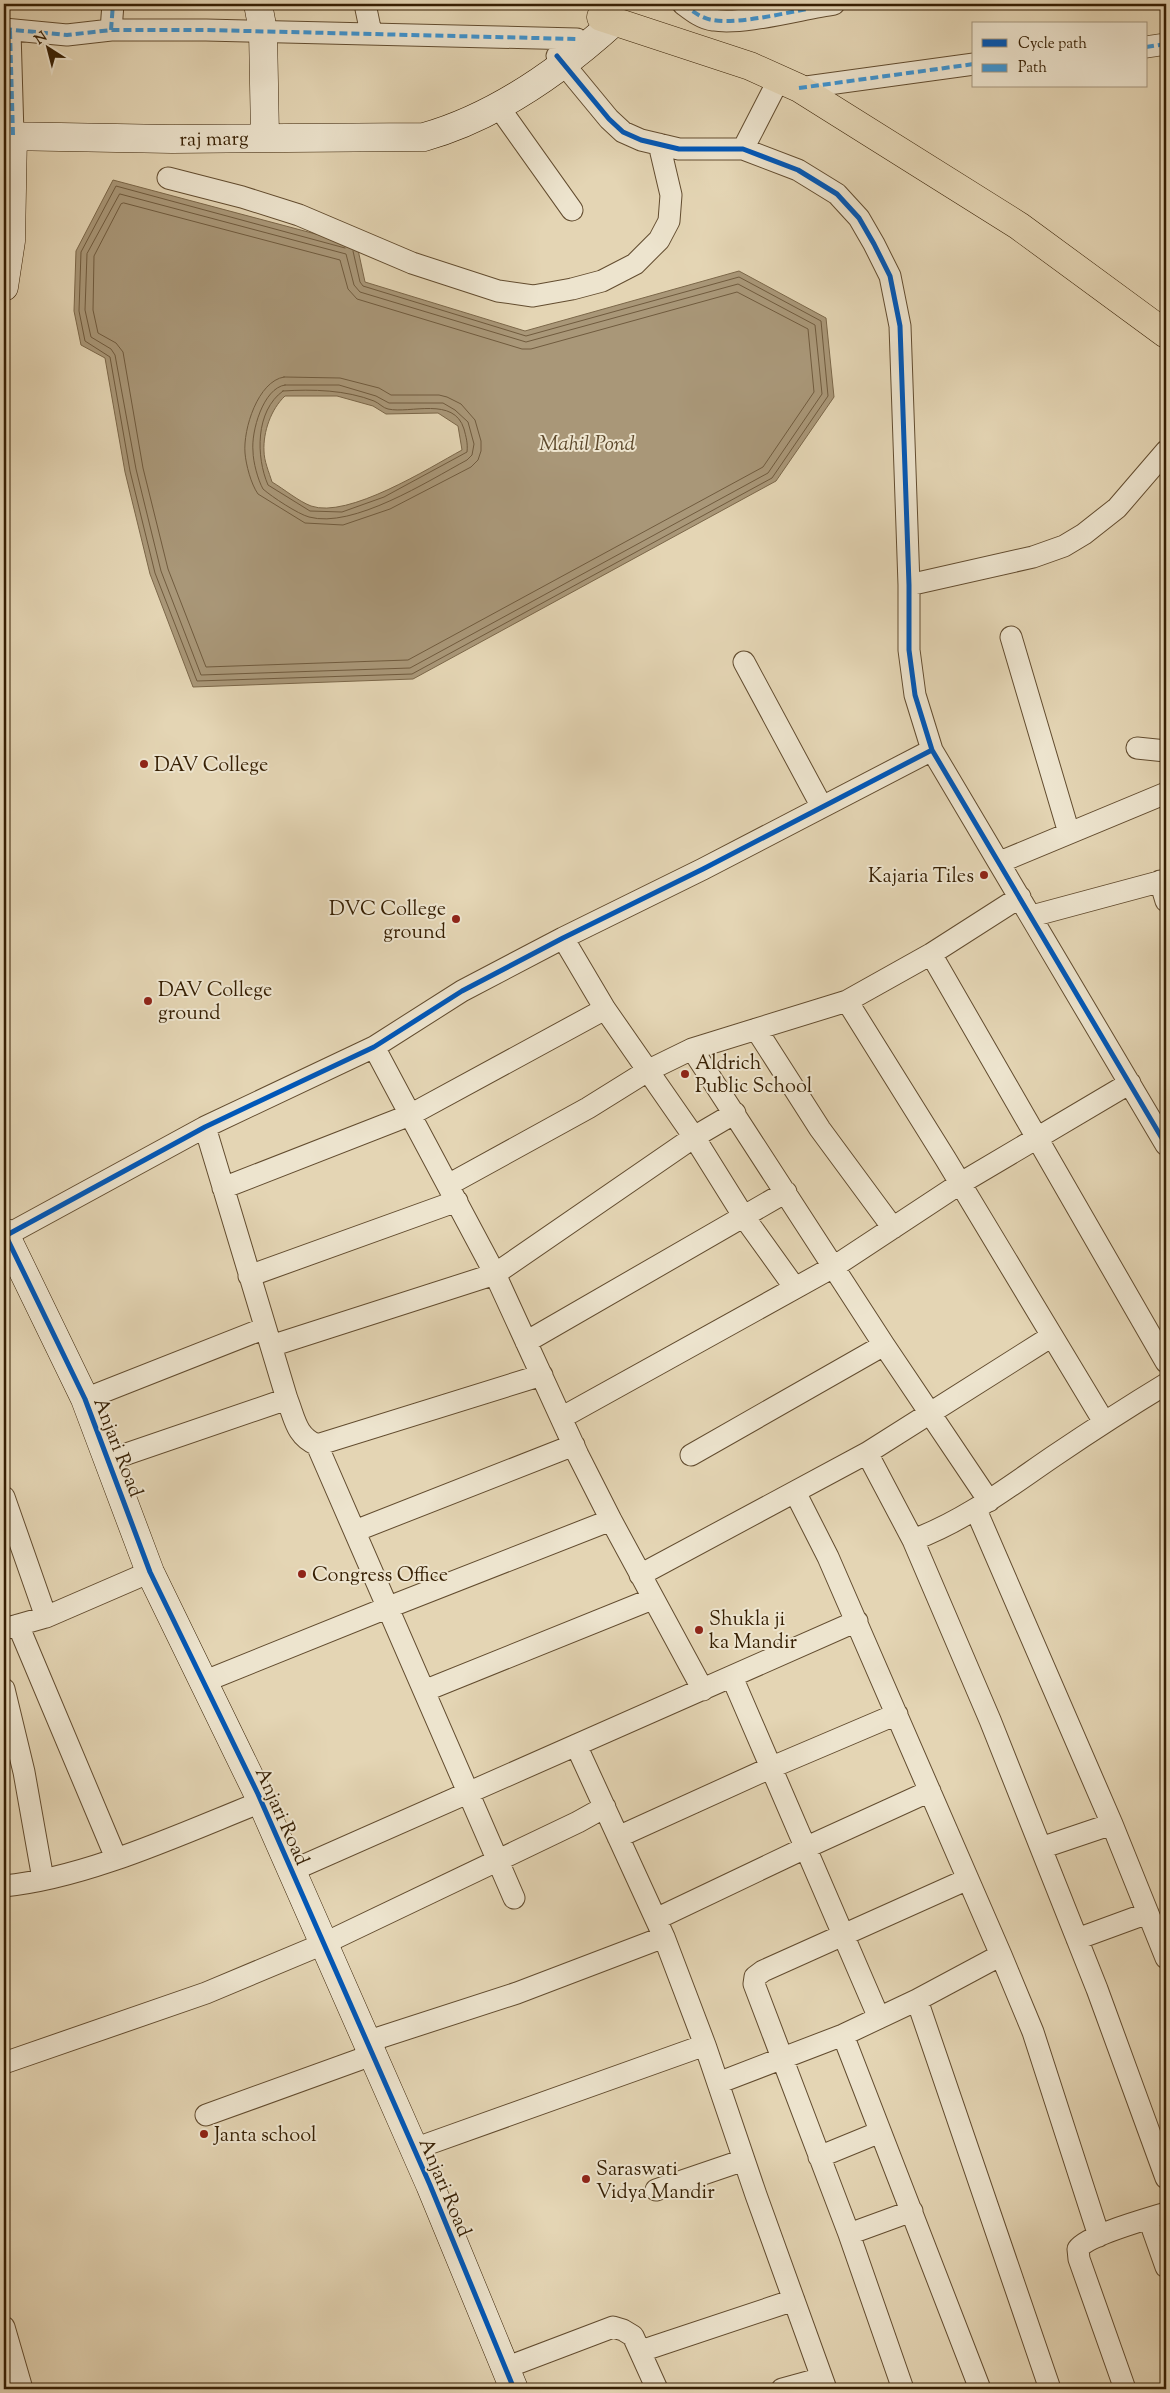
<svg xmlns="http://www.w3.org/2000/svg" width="1170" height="2393" font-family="'Sorts Mill Goudy',serif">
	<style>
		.water { fill: #a99778; stroke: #7b6749; fill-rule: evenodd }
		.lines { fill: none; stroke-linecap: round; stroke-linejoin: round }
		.shore { stroke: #705b3e; stroke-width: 1 }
		.street-casing { stroke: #624c2f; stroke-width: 23 }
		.secondary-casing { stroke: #361f03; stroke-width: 29 }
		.primary-casing { stroke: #361f03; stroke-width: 29 }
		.street { stroke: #ede4ce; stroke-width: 21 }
		.secondary { stroke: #ede4ce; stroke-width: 28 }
		.primary { stroke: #e4d5b4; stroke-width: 28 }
		.quiet { stroke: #3e94d1; stroke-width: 4; stroke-dasharray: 8 4; stroke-linecap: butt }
		.cycleway-casing { stroke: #ede4ce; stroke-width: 8 }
		.cycleway { stroke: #0057b8; stroke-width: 5 }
		.poi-dot { fill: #8f2418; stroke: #ede4ce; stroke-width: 2 }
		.labels { text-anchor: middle; stroke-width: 4; stroke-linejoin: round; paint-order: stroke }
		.street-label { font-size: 20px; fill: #361f03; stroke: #ede4ce }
		.poi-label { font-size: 20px; fill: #361f03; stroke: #ede4ce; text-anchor: start }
		.water-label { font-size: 21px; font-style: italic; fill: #5e492c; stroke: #ede4ce }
	</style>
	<rect width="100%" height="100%" fill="#e4d5b4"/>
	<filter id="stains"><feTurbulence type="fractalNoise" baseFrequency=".004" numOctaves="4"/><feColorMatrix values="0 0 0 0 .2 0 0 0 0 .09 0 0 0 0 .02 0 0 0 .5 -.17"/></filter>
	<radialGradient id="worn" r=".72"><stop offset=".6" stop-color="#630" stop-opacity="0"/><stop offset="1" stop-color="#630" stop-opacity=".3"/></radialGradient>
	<path class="water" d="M113,180L357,245L365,282L525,331L739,271L826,318L834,397L776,481L413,679L193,687L150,574L125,472L105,358L81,345L74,311L76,251ZM285,396H337L373,406L386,414L438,413L458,426L462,450C429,468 348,519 311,506C298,501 284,489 272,482C269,472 264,461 264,451C263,432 271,409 285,396Z"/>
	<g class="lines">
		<path class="shore" d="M120,194L346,254L354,285L360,292L526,342L738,284L815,325L822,394L768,473L410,668L201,675L161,571L136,469L115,355L111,349L91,337L85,310L87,254Z
			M124,203L340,260L348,289L357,299L522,349H531L737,292L808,329L814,392L763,467L408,660L206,667L168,569L143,468L123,352L116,343L98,333L93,310L94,256L121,204Z
			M345,248L116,186L81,252L79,311L85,341L110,357L130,471L155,573L197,681L412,674L772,478L828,396L821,321L739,277L526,336L363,286L360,282L353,251
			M284,377L340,378L379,388L391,395H439L447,397L461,404L475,420L481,441V451L478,460L471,467L390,509L343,525L305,523L258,494C251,484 246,465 245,453C243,429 258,381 284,377Z
			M285,385H339L376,396L389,403H443L455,410L468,422L474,444L472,455L467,460C428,481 353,529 309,517C298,514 272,497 263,489C258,480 253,462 253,451C251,432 263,388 285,385Z
			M283,391C313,389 346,390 374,401C379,403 383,408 388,409C410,414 454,396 464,429C466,437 468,443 467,452L384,497L342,512L310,511L268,485C256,457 255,411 283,391Z"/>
		<g class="street-casing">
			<path id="street" d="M365,4L371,33
				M683,4C691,10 702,19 713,20C744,25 800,9 834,4
				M4,29L67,35L111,30H206L577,39
				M111,30L113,4
				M10,31L13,135
				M1146,47L1166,44
				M557,56L609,119L623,132L641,140L679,149H743L798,170L837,194L859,218L874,244L890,276L900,326L909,585V650L915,695L932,750L1166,1145
				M799,88L974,64
				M498,106L572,210
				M743,149L779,79
				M168,178L242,197L299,215L412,263L498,291L533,296L572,289L602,281L635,264L659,240L669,221L671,195L659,144
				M909,585L1033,557L1064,546L1084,534L1117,508L1166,451
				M1011,637L1069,833
				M744,662L822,807
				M1137,748L1166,751
				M1000,862L1166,793
				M1160,881L1166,901
				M1032,916L1166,880
				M563,938L605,1009L694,1137L744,1217L795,1288
				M931,954L1166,1362
				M847,1001L945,1158L1104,1422
				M756,1029L820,1129L893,1228
				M374,1047L495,1274L578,1455L611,1520L703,1690
				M692,1049L884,1345L989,1501
				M205,1127L287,1399C295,1419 296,1436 317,1445L542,1375
				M448,1185L588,1108L649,1070L692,1049L847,1001L931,954L1020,897
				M223,1188L410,1115L605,1009
				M5,1236L205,1127L374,1047L462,991L563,938L703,869L932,750
				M249,1276L457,1201
				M526,1342L786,1192
				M271,1346L495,1274L694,1137L735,1113
				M85,1399L265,1328
				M561,1418L835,1266L961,1183L1130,1083
				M317,1445L514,1898
				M867,1453L913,1540L990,1720L1097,1989L1166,2178
				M691,1455L884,1345
				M109,1460L287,1399
				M795,1492L828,1557L1001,1955L1033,2032L1099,2236
				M4,1497L46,1617
				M976,1510L1112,1824L1166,1958
				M355,1531L574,1445
				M913,1540C966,1520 1007,1488 1054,1456C1091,1431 1128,1407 1166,1384
				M640,1575L867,1453L1052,1336
				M18,1625L116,1858
				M4,1629L46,1617L150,1572
				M732,1677L879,2018
				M203,1682L389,1607L611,1520
				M4,1689L24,1772L43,1879
				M424,1691L652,1599
				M576,1745L664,1937L705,2045L756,2195L826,2389
				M618,1837L770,1768L897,1714
				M1041,1848L1112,1824
				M291,1871L857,1621
				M4,1886C87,1878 183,1833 261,1802
				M656,1919L805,1848L930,1791
				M1077,1939L1148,1913
				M917,2000L1050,2389
				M843,2035L980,2389
				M366,2042L517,1993L664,1937
				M4,2063L206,1993L323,1944L578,1822L605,1807
				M718,2083L843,2035L917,2000L1001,1955
				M206,2115L372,2055
				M414,2149L705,2045
				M819,2157L880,2132
				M656,2190L744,2160
				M1149,2219L1166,2267
				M849,2234L912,2211
				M4,2327L22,2389
				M641,2351L794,2300
				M505,2368L613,2327L623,2330L633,2336L657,2389
				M782,2389L822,2378
				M903,2389L849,2234L754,1984L755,1977L763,1971L968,1879
				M1125,2389L1079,2259L1078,2249C1088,2235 1147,2219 1166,2213"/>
		</g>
		<g class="secondary-casing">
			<path id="secondary" d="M258,4L263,31L265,136
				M4,136L172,139L424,137C495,117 560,71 614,22
				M4,287L11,241L13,135
				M4,1232L85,1399L150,1572L258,1794L430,2185L514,2389"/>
		</g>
		<g class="primary-casing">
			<path id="primary" d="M612,4L601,17L750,66L799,88L1019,226L1166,334"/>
		</g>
		<use href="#street" class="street"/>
		<use href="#secondary" class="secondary"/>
		<use href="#primary" class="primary"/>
		<path class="quiet" d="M683,4C691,10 702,19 713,20C744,25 800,9 834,4
			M4,29L67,35L111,30H206L577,39
			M111,30L113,4
			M10,31L13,135
			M1146,47L1166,44
			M799,88L974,64"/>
		<g class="cycleway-casing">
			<path id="cycleway" d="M557,56L609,119L623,132L641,140L679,149H743L798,170L837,194L859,218L874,244L890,276L900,326L909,585V650L915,695L932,750L1166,1145
				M4,1232L85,1399L150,1572L258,1794L430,2185L514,2389
				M5,1236L205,1127L374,1047L462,991L563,938L703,869L932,750"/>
		</g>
		<use href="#cycleway" class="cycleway"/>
	</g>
	<g class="poi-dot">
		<circle cx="144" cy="764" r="5"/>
		<circle cx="984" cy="875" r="5"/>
		<circle cx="456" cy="919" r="5"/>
		<circle cx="148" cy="1001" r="5"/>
		<circle cx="685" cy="1074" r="5"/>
		<circle cx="302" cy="1574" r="5"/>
		<circle cx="699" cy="1630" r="5"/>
		<circle cx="204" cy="2134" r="5"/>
		<circle cx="586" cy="2179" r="5"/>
	</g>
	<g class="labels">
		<g class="street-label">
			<text transform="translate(214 138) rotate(-1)" y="7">raj marg</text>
			<text transform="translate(119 1447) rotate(69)" y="7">Anjari Road</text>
			<text transform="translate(283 1816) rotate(66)" y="7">Anjari Road</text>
			<text transform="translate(446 2187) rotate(67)" y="7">Anjari Road</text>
		</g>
		<g class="poi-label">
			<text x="154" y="771">DAV College</text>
			<text x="974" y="882" text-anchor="end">Kajaria Tiles</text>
			<text x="446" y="915" text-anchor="end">DVC College<tspan x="446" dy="23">ground</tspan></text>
			<text x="158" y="996">DAV College<tspan x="158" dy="23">ground</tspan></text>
			<text x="695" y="1069">Aldrich<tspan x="695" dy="23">Public School</tspan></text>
			<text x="312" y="1581">Congress Office</text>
			<text x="709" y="1625">Shukla ji<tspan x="709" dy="23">ka Mandir</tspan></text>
			<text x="214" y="2141">Janta school</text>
			<text x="596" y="2175">Saraswati<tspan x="596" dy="23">Vidya Mandir</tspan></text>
		</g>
		<g class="water-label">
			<text x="587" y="450">Mahil Pond</text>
		</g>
	</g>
	<rect width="1170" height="2393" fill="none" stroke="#e4d5b4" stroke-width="20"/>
	<rect x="5" y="5" width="1160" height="2383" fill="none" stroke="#361f03" stroke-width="2.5"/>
	<rect x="10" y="10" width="1150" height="2373" fill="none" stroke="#361f03"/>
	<rect x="972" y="22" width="175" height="65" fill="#ede4ce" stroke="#a4957d"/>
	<rect x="982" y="39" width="25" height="8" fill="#0057b8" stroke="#a4957d"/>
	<text x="1018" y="48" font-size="15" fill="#361f03">Cycle path</text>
	<rect x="982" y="64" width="25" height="8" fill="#3e94d1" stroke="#a4957d"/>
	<text x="1018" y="72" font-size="15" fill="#361f03">Path</text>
	<g transform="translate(48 48) rotate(324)" stroke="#ede4ce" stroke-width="4" paint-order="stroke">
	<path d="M0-4L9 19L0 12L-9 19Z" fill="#361f03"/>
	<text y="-8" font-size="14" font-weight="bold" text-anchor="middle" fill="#361f03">N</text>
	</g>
	<rect width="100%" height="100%" filter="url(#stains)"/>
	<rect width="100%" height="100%" fill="url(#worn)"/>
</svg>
